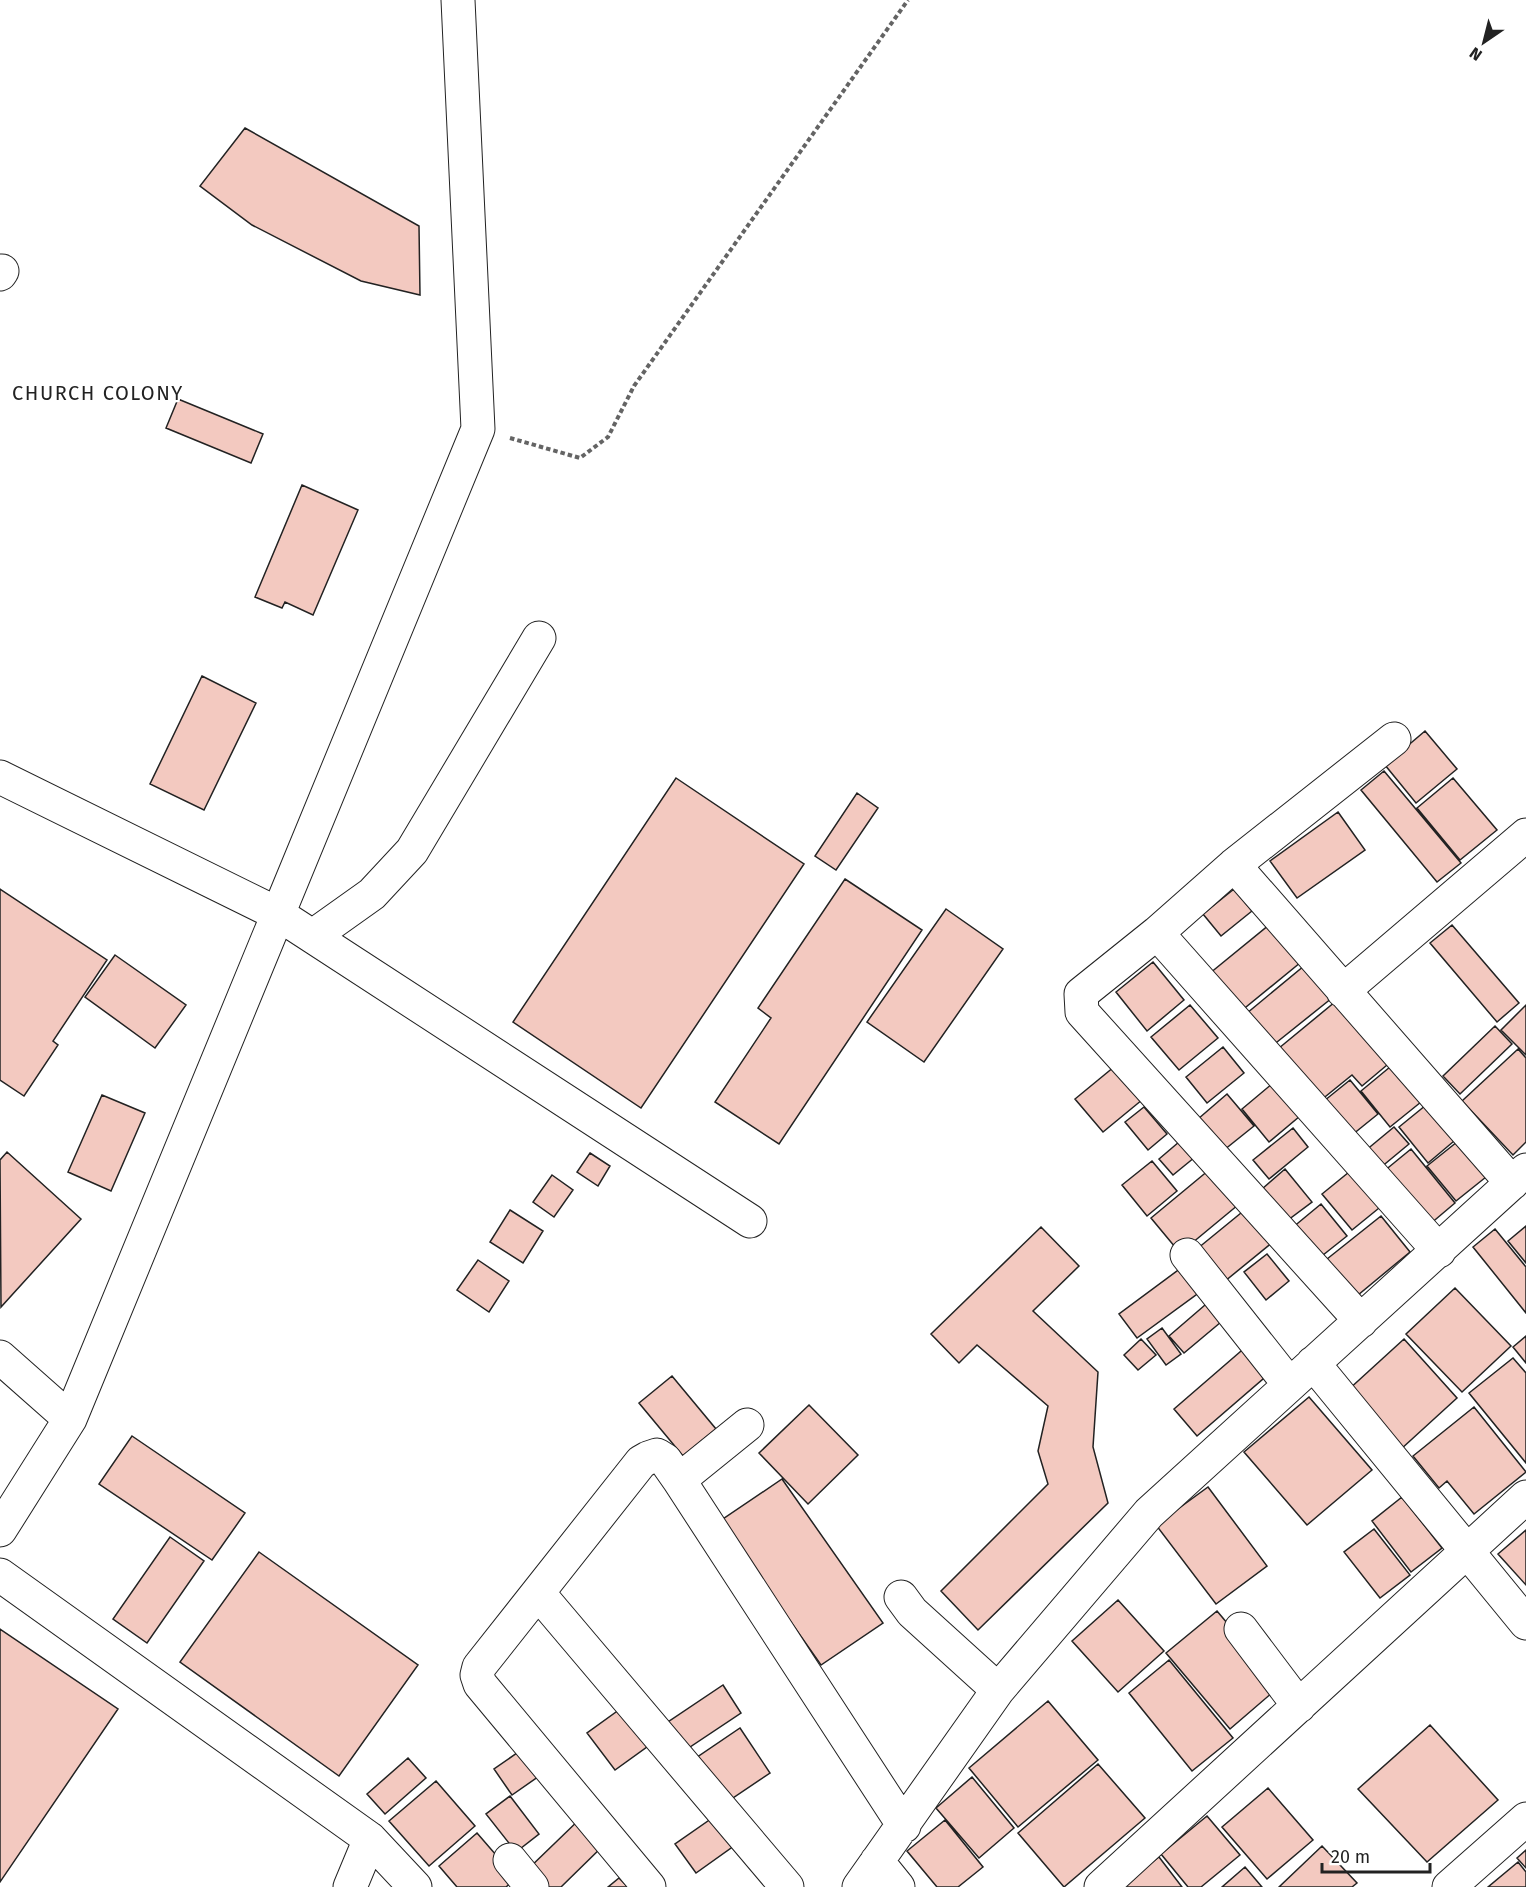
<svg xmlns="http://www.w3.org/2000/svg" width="1526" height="1887" font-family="'Fira Sans',sans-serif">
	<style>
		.building { fill: #f3c9c0; stroke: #222; stroke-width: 1.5 }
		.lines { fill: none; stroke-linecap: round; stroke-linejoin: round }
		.minor-casing { stroke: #222; stroke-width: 35 }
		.path { stroke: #646464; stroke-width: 4; stroke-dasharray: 4.5 3; stroke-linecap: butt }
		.minor { stroke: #fff; stroke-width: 33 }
		.labels { text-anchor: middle; stroke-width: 4.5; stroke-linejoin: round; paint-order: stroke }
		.neighbourhood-label { font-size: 20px; letter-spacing: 1.5px; fill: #222; stroke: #fff }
	</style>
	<rect width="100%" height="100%" fill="#fff"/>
	<path class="building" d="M245,128L419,226L420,295L361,281L252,225L200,186Z
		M178,399L263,434L251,463L166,428Z
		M302,485L358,510L313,615L285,602L282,608L255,597Z
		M202,676L256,703L204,810L150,784Z
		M1425,731L1457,769L1416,803L1385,765Z
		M1384,771L1461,863L1437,882L1361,790Z
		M676,778L804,864L641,1108L513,1022Z
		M1453,778L1497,830L1460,860L1417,808Z
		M857,793L878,808L836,870L815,856Z
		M1338,812L1365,850L1297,898L1270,861Z
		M845,879L922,930L779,1144L715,1102L771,1018L758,1008Z
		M0,889L107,960L53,1041L58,1045L24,1096L0,1080Z
		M1234,889L1252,911L1221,936L1203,914Z
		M946,909L1003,949L924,1062L867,1022Z
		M1275,920L1306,958L1235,1016L1204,978Z
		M1452,925L1519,1003L1497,1022L1430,943Z
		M115,955L186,1005L155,1048L85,997Z
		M1310,961L1337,994L1267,1050L1241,1018Z
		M1153,962L1184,1000L1147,1031L1116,992Z
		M1341,997L1393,1060L1362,1086L1352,1075L1315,1105L1273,1053Z
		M1190,1005L1218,1038L1179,1070L1151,1037Z
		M1526,1005V1055L1501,1030Z
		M1495,1026L1512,1044L1460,1094L1443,1076Z
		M1223,1047L1244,1073L1207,1103L1186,1077Z
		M1518,1049L1526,1058V1142L1513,1155L1462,1101Z
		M1120,1062L1148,1095L1103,1132L1075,1099Z
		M1396,1062L1426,1098L1390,1127L1361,1091Z
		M1279,1078L1306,1111L1269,1142L1242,1109Z
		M1350,1080L1378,1114L1347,1139L1319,1105Z
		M1227,1094L1254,1126L1224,1150L1198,1119Z
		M102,1095L145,1113L111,1191L68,1172Z
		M1431,1101L1460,1136L1428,1163L1399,1127Z
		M1144,1107L1167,1134L1148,1150L1125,1122Z
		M1394,1127L1409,1144L1374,1173L1359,1156Z
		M1293,1128L1308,1147L1269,1179L1253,1160Z
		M1186,1136L1200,1153L1173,1175L1159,1159Z
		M1462,1138L1491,1173L1456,1201L1427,1166Z
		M1411,1149L1455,1203L1423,1230L1378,1176Z
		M7,1152L81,1219L1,1307L0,1160Z
		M590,1153L610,1166L598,1186L577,1172Z
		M1152,1161L1177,1191L1147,1216L1122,1185Z
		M1215,1165L1244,1200L1180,1253L1151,1218Z
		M1354,1168L1384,1204L1352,1230L1322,1194Z
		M1285,1169L1312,1202L1288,1220L1262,1189Z
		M552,1175L573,1190L554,1217L533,1202Z
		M1252,1204L1279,1237L1219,1286L1192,1253Z
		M1321,1204L1347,1236L1318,1259L1292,1228Z
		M510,1210L543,1231L523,1263L490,1242Z
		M1381,1216L1410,1252L1352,1300L1322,1263Z
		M1526,1226V1263L1508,1241Z
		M1041,1227L1079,1266L1033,1311L1098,1372L1093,1447L1108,1503L978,1630L941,1591L1048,1484L1038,1451L1048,1406L977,1345L959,1363L931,1334Z
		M1495,1229L1526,1267V1313L1473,1247Z
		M1267,1254L1289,1281L1266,1300L1244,1272Z
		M478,1260L509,1281L489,1312L457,1290Z
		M1185,1265L1204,1289L1137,1338L1119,1314Z
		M1455,1288L1511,1346L1462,1392L1406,1334Z
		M1212,1299L1227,1317L1184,1353L1169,1336Z
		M1162,1328L1181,1354L1166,1365L1147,1339Z
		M1526,1336V1363L1513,1347Z
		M1141,1339L1156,1355L1138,1370L1124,1355Z
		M1404,1339L1457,1398L1400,1450L1347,1391Z
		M1248,1345L1271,1372L1197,1436L1174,1409Z
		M1513,1358L1526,1373V1463L1469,1393Z
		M672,1376L716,1429L683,1456L639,1403Z
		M1309,1397L1372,1470L1307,1525L1244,1452Z
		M809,1405L858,1455L808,1504L759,1453Z
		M1474,1407L1526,1472L1474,1514L1447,1481L1439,1488L1413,1456Z
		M132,1436L245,1513L212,1560L99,1484Z
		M782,1479L883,1623L821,1665L720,1521Z
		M1208,1487L1267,1566L1216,1604L1156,1525Z
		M1402,1497L1442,1548L1411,1572L1372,1521Z
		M1374,1529L1410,1575L1380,1598L1344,1552Z
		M1526,1530V1585L1498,1554Z
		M170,1537L204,1561L147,1643L113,1619Z
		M259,1552L418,1665L339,1776L180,1662Z
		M1118,1600L1164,1651L1118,1692L1072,1641Z
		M1217,1611L1280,1686L1230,1729L1166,1653Z
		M0,1629L118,1709L0,1882Z
		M1169,1660L1233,1738L1192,1771L1129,1693Z
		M723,1685L741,1713L678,1755L659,1728Z
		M1048,1701L1098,1760L1018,1827L969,1768Z
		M623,1707L651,1744L615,1770L587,1733Z
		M1430,1725L1498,1800L1427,1862L1358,1789Z
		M740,1728L770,1773L721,1806L690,1762Z
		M527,1746L545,1772L512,1795L494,1769Z
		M408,1758L426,1778L385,1814L367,1794Z
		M1098,1764L1145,1818L1064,1887L1018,1833Z
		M972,1777L1014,1828L979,1858L936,1808Z
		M436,1781L475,1826L429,1866L389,1821Z
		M1268,1788L1313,1840L1267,1879L1222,1827Z
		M510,1796L539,1834L516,1852L486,1814Z
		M718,1814L738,1843L696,1873L675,1844Z
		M584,1815L609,1840L561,1887H540L525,1872Z
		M1207,1816L1240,1855L1201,1887H1188L1161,1854Z
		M945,1820L983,1867L958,1887H937L907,1851Z
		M477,1833L516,1878L506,1887H457L439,1866Z
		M1322,1846L1357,1883L1352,1887H1279Z
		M1526,1850V1868L1517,1858Z
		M1159,1857L1182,1887H1127L1124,1883Z
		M1518,1862L1526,1872V1887H1488Z
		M1245,1867L1262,1887H1222Z
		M619,1878L628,1887H608Z"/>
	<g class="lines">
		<g class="minor-casing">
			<path id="minor" d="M0,274L2,271
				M0,777L278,914L750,1221
				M1234,865L1512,1183
				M1157,933L1439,1251
				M313,936L372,894L412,851L539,638
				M1343,991L1526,835
				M1187,1255L1289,1384
				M1361,1321L1082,1012L1081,994L1157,933L1234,865L1394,739
				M0,1357L70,1419
				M1313,1363L1526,1623
				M679,1480L747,1425
				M0,1530L70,1419L478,429L458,0
				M0,1575L370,1839L415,1887
				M539,1594L787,1887
				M901,1597L912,1612L998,1690
				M1241,1629L1299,1706
				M510,1860L532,1887
				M877,1861L898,1887
				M350,1887L370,1839
				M649,1887L480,1684L477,1675L479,1667L641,1462L648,1458L657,1455L665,1460L679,1480L904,1826
				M859,1887L998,1690L1149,1513L1526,1170
				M1101,1887L1526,1497
				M1449,1887L1526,1819"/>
		</g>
		<path class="path" d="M510,438L580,458L608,437L634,386L908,0"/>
		<use href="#minor" class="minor"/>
	</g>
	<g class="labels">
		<g class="neighbourhood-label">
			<text x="98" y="400">CHURCH COLONY</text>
		</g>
	</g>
	<g transform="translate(1484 42) rotate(215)" stroke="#ffffff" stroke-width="4.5" paint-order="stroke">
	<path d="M0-4.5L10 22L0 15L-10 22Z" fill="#222222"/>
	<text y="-9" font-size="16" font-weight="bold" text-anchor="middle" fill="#222222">N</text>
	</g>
	<path d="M1322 1863v9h108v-9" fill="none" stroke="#222222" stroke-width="3"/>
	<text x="1331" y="1863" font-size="18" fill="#222222" stroke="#ffffff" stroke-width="4.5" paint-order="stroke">20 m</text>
</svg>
